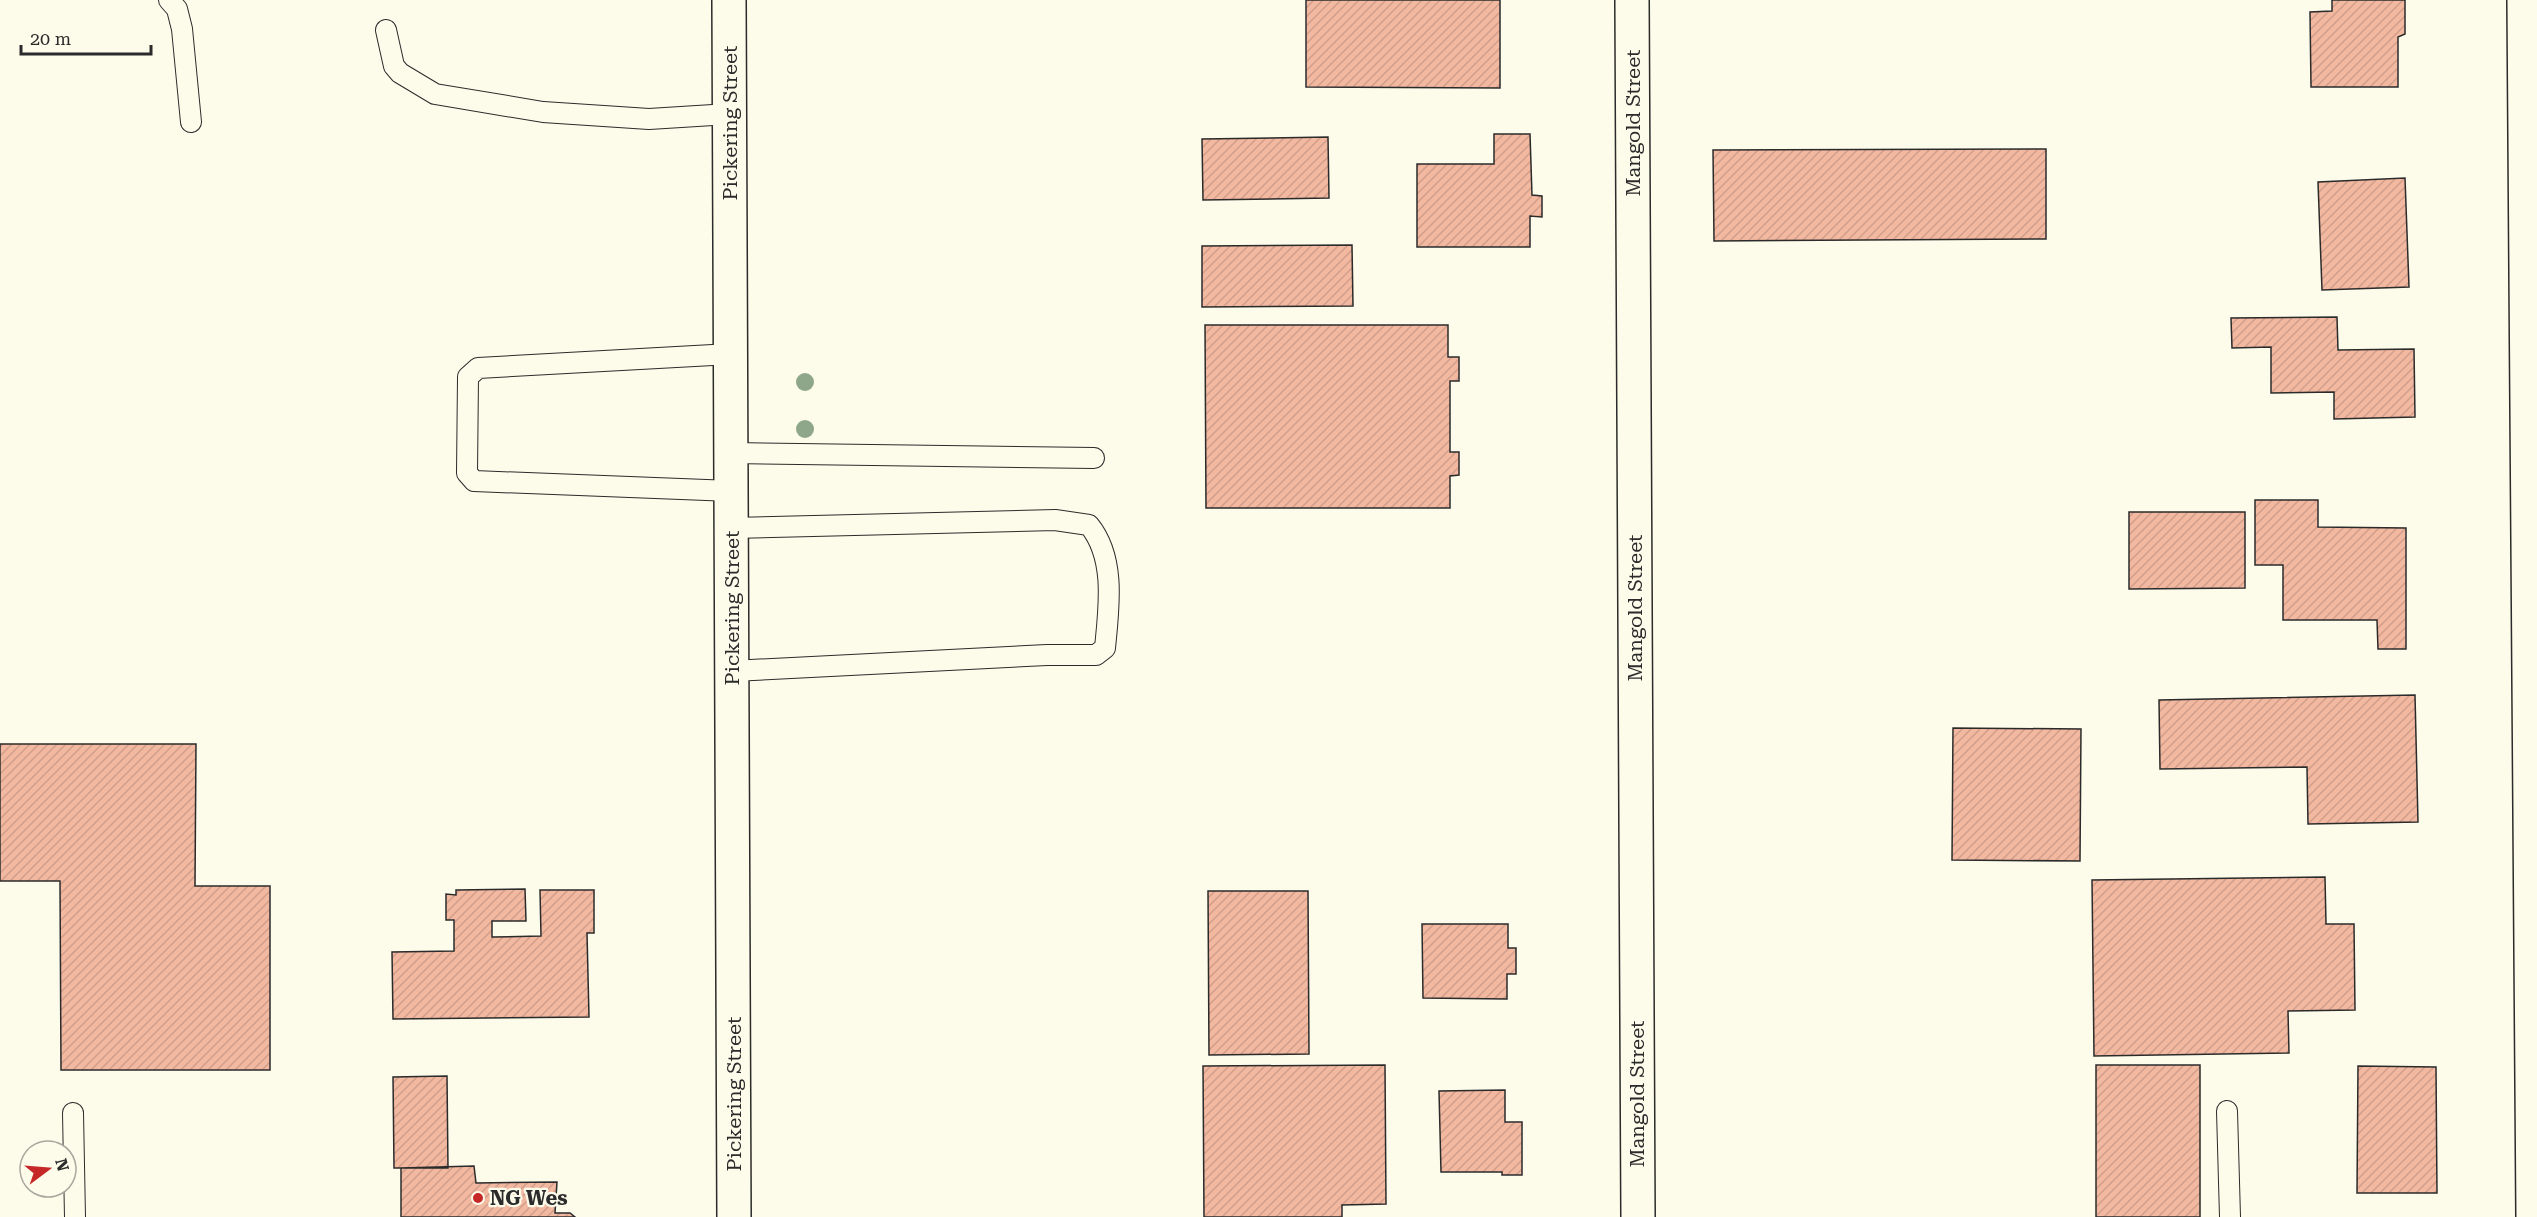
<svg xmlns="http://www.w3.org/2000/svg" width="2537" height="1217" font-family="'Roboto Serif',serif">
	<style>
		.building { fill: url(#building-hatch); stroke: #2b2b2b; stroke-width: 1.5 }
		.lines { fill: none; stroke-linecap: round; stroke-linejoin: round }
		.lane-casing { stroke: #2b2b2b; stroke-width: 22 }
		.street-casing { stroke: #2b2b2b; stroke-width: 36 }
		.lane { stroke: #fdfbea; stroke-width: 20 }
		.street { stroke: #fdfbea; stroke-width: 33 }
		.tree { fill: #8ea78a }
		.poi-dot { fill: #c62828; stroke: #fdfbea; stroke-width: 2 }
		.labels { text-anchor: middle; stroke-width: 4.5; stroke-linejoin: round; paint-order: stroke }
		.street-label { font-size: 20px; fill: #2b2b2b; stroke: #fdfbea }
		.poi-label { font-size: 20px; font-weight: bold; fill: #2b2b2b; stroke: #fdfbea; text-anchor: start }
	</style>
	<defs>
		<pattern id="building-hatch" width="6" height="6" patternUnits="userSpaceOnUse" patternTransform="scale(1.5)"><rect width="6" height="6" fill="#f2b8a0"/><path d="M-1 1l2-2M0 6l6-6M5 7l2-2" fill="none" stroke="#d09e8a"/></pattern>
	</defs>
	<rect width="100%" height="100%" fill="#fdfbea"/>
	<path class="building" d="M1306,0H1500V88L1306,87Z
		M2332,0H2405V34L2398,37V87H2311L2310,12L2332,11Z
		M1494,134H1530L1532,195L1542,196V217L1530,216V247H1417V164H1494Z
		M1328,137L1329,198L1203,200L1202,139Z
		M2046,149V239L1714,241L1713,150Z
		M2405,178L2409,287L2322,290L2318,182Z
		M1352,245L1353,306L1202,307V246Z
		M2337,317L2338,350L2414,349L2415,417L2334,419V392L2271,393V347L2232,348L2231,318Z
		M1205,325H1448V357H1459V381H1450V452H1459V475L1450,476V508H1206Z
		M2255,500H2318V527L2406,528V649H2378L2377,620H2283V565H2255Z
		M2129,512H2245V588L2129,589Z
		M2415,695L2418,822L2308,824L2307,767L2160,769L2159,700Z
		M1953,728L2081,729L2080,861L1952,860Z
		M0,744H196L195,886H270V1070H61L60,881H0Z
		M2325,877L2326,924H2354L2355,1010L2288,1011L2289,1053L2094,1056L2092,880Z
		M525,889L526,921H492V937L541,936L540,890H594V933H587L589,1017L393,1019L392,952L454,951V920H446V894L456,895V890Z
		M1208,891H1308L1309,1054L1209,1055Z
		M1422,924H1508V948H1516V974H1507V999L1423,998Z
		M1385,1065L1386,1204L1342,1205V1217H1204L1203,1066Z
		M2096,1065H2200V1217H2096Z
		M2358,1066L2436,1067L2437,1193H2357Z
		M447,1076L448,1168H394L393,1077Z
		M1505,1090V1122H1522V1175H1502V1172H1441L1439,1091Z
		M474,1166L476,1183L557,1182L555,1213H570L575,1217H401V1168Z"/>
	<g class="lines">
		<g class="lane-casing">
			<path id="lane" d="M169,0L177,9L182,29L191,122
				M386,30L394,66L400,73L435,94L543,112L649,119L729,114
				M731,354L478,368L468,377L467,473L474,481L732,491
				M731,453L1094,458
				M731,528L1055,520L1089,525C1116,558 1109,607 1105,648L1096,655H1047L732,671
				M2227,1111L2230,1217
				M73,1113L75,1217"/>
		</g>
		<g class="street-casing">
			<path id="street" d="M729,0L734,1217
				M1632,0L1638,1217
				M2524,0L2533,1217"/>
		</g>
		<use href="#lane" class="lane"/>
		<use href="#street" class="street"/>
	</g>
	<g class="tree">
		<circle cx="805" cy="382" r="9"/>
		<circle cx="805" cy="429" r="9"/>
	</g>
	<circle class="poi-dot" cx="478" cy="1198" r="6"/>
	<g class="labels">
		<g class="street-label">
			<text transform="translate(730 123) rotate(-90)" y="7">Pickering Street</text>
			<text transform="translate(1633 123) rotate(-90)" y="7">Mangold Street</text>
			<text transform="translate(732 608) rotate(-90)" y="7">Pickering Street</text>
			<text transform="translate(1635 608) rotate(-90)" y="7">Mangold Street</text>
			<text transform="translate(734 1094) rotate(-90)" y="7">Pickering Street</text>
			<text transform="translate(1637 1094) rotate(-90)" y="7">Mangold Street</text>
		</g>
		<g class="poi-label">
			<text x="490" y="1205">NG Wes</text>
		</g>
	</g>
	<g transform="translate(48 1169) rotate(74)"><circle r="28" fill="#fdfbea" stroke="#a9a89e" stroke-width="1.5"/>
	<path d="M0-4.5L10 22L0 15L-10 22Z" fill="#c62828"/>
	<text y="-9" font-size="16" font-weight="bold" text-anchor="middle" fill="#2b2b2b">N</text>
	</g>
	<path d="M21 45v9h130v-9" fill="none" stroke="#2b2b2b" stroke-width="3"/>
	<text x="30" y="45" font-size="18" fill="#2b2b2b" stroke="#fdfbea" stroke-width="4.5" paint-order="stroke">20 m</text>
</svg>
